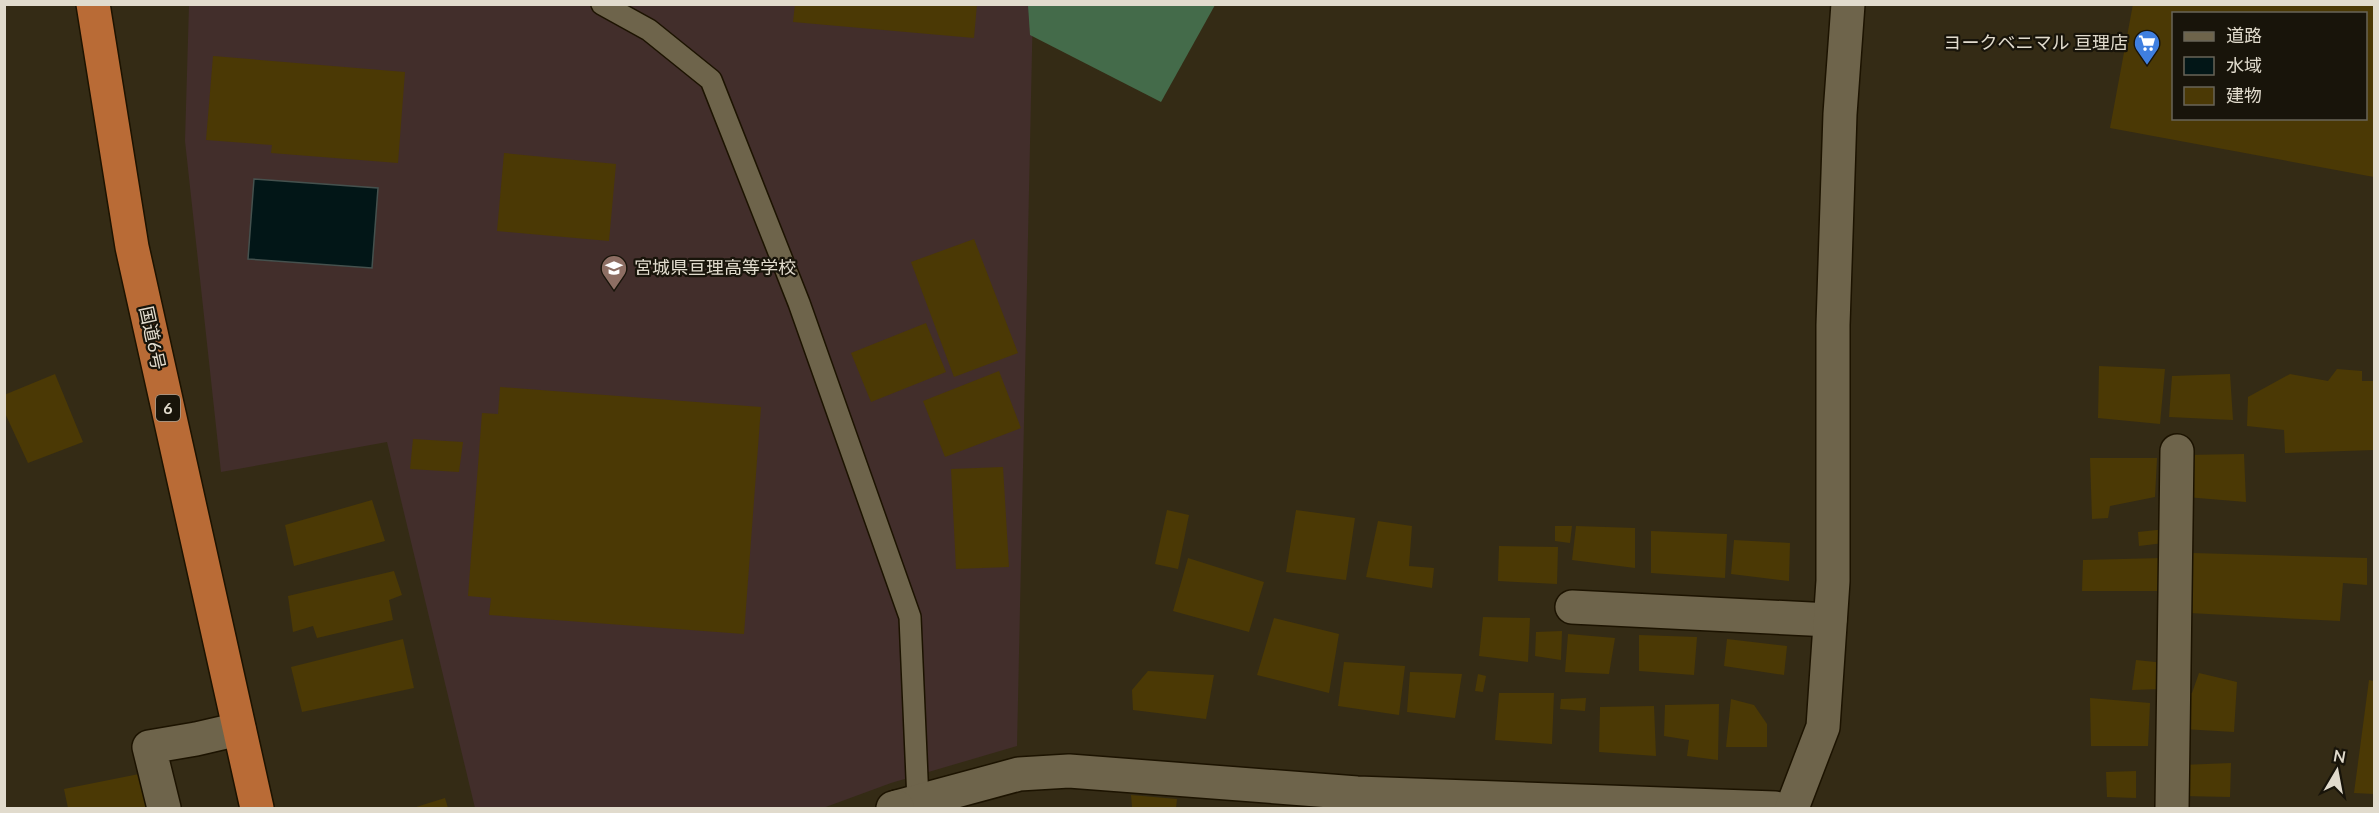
<svg xmlns="http://www.w3.org/2000/svg" width="2379" height="813" font-family="Lato,'Noto Sans JP',sans-serif">
	<style>
		.education { fill: #422e2b }
		.forest { fill: #446b4a }
		.water { fill: #021617; stroke: #45514e; stroke-width: 1.5 }
		.building { fill: #4b3905; fill-rule: evenodd }
		.lines { fill: none; stroke-linecap: round; stroke-linejoin: round }
		.service-casing { stroke: #1c1300; stroke-width: 24 }
		.minor-casing { stroke: #1c1300; stroke-width: 36 }
		.tertiary-casing { stroke: #1c1300; stroke-width: 36 }
		.trunk-casing { stroke: #1c1300; stroke-width: 36 }
		.service { stroke: #6e644b; stroke-width: 21 }
		.minor { stroke: #6e644b; stroke-width: 33 }
		.tertiary { stroke: #6e644b; stroke-width: 33 }
		.trunk { stroke: #b96b36; stroke-width: 33 }
		.labels { text-anchor: middle; stroke-width: 4.5; stroke-linejoin: round; paint-order: stroke }
		.shield { fill: #18140a; stroke: #a59f92; stroke-width: 1.5 }
		.shield-label { font-size: 16px; font-weight: bold; fill: #e1dbcd }
		.poi-label { font-size: 18px; fill: #e1dbcd; stroke: #18140a; text-anchor: end }
		.street-label { font-size: 18px; fill: #e1dbcd; stroke: #18140a }
	</style>
	<rect width="100%" height="100%" fill="#342b15"/>
	<path class="education" d="M189,5H1033L1017,746L891,783L823,808H475L387,442L221,472L185,141Z"/>
	<path class="forest" d="M1028,5V4L1215,5L1161,102L1030,35Z"/>
	<path class="water" d="M254,179L378,188L372,268L248,259Z"/>
	<path class="building" d="M795,4H977L974,38L793,22Z
		M2133,4H2374V177L2110,128ZM2174,14H2366V118H2174Z
		M213,56L405,72L398,163L271,153L272,145L206,140Z
		M504,153L616,164L609,241L497,231Z
		M974,239L1018,353L954,377L911,262Z
		M926,323L946,372L871,402L851,353Z
		M2099,366L2165,369L2160,424L2098,418Z
		M2337,369L2362,371V381H2374V450L2285,453L2284,430L2247,426L2248,397L2290,374L2328,381Z
		M999,371L1021,428L945,457L923,401Z
		M55,374L83,442L28,463L4,411V395Z
		M2230,374L2233,420L2169,417L2172,376Z
		M500,387L761,407L744,634L489,615L491,598L468,596L482,413L498,414Z
		M413,439L463,442L459,472L410,469Z
		M2244,454L2246,502L2186,497V455Z
		M2090,458H2157L2155,497L2110,506L2108,518L2092,519Z
		M1003,467L1009,567L956,569L951,469Z
		M372,500L385,541L294,566L285,525Z
		M1167,510L1189,515L1178,569L1155,564Z
		M1296,510L1355,518L1346,580L1286,572Z
		M1378,521L1412,526L1409,566L1434,568L1432,588L1366,577Z
		M1555,526H1572L1570,543L1555,541Z
		M1576,526L1635,528V568L1572,560Z
		M2166,529L2164,543L2139,546L2138,532Z
		M1651,531L1727,534L1725,578L1651,573Z
		M1734,540L1790,543L1789,581L1731,574Z
		M1499,546L1558,547L1557,584L1498,581Z
		M2193,553L2367,558V585L2343,583L2340,621L2189,613Z
		M1188,558L1264,582L1249,632L1173,611Z
		M2162,558V591H2082L2083,560Z
		M394,571L402,595L389,600L393,620L317,638L313,626L293,632L288,596Z
		M1483,617L1530,618L1528,662L1479,656Z
		M1274,618L1339,634L1329,693L1257,675Z
		M1562,631L1561,660L1535,656L1536,632Z
		M1568,634L1615,638L1609,674L1565,672Z
		M1639,635L1697,637L1694,675L1639,671Z
		M403,639L414,688L302,712L291,667Z
		M1727,639L1787,646L1784,675L1724,666Z
		M2136,660L2165,663L2161,689L2132,690Z
		M1344,662L1405,666L1399,715L1338,706Z
		M1148,671L1214,675L1206,719L1133,710L1132,690Z
		M1410,672L1462,674L1455,718L1407,712Z
		M2199,673L2237,682L2234,732L2183,729L2185,693H2192Z
		M1478,674L1486,676L1483,692L1475,691Z
		M2369,680L2374,681V794L2354,793Z
		M1499,693H1554L1552,744L1495,740Z
		M1586,698L1585,711L1560,709L1561,699Z
		M2090,698L2150,703L2148,746H2091Z
		M1731,699L1754,705L1767,724V747H1726Z
		M1719,704L1718,760L1687,756L1689,740L1664,736L1665,705Z
		M1654,706L1656,756L1599,752L1600,707Z
		M2231,763L2230,797L2182,796V765Z
		M2136,771V798L2107,797L2106,772Z
		M139,774L146,808H68L64,789Z
		M1131,795L1177,799L1176,808L1132,807Z
		M445,798L448,808H413Z"/>
	<g class="lines">
		<g class="service-casing">
			<path id="service" d="M602,4L649,30L711,80L799,303L910,617L918,801"/>
		</g>
		<g class="minor-casing">
			<path id="minor" d="M1572,607L1830,620
				M897,807L1019,774L1069,771L1357,793L1775,808
				M164,808L149,747L196,739L239,729
				M2172,808L2177,451"/>
		</g>
		<g class="tertiary-casing">
			<path id="tertiary" d="M893,808L897,807
				M1792,808L1823,727L1833,581V325L1840,114L1848,4"/>
		</g>
		<g class="trunk-casing">
			<path id="trunk" d="M93,4L132,247L257,808"/>
		</g>
		<use href="#service" class="service"/>
		<use href="#minor" class="minor"/>
		<use href="#tertiary" class="tertiary"/>
		<use href="#trunk" class="trunk"/>
	</g>
	<defs>
		<g id="supermarket-pin" transform="scale(1.35)"><path d="M0 17L-7.5 6A9.5 9.5 0 1 1 7.5 6Z" fill="#3f7fe0" stroke="#18140a"/><path d="M-6-5.5h2.5l.6 2H6L4.5 2H-2.5L-4.4-4H-6ZM-1.5 3.2a1.3 1.3 0 1 0 .1 0ZM3 3.2a1.3 1.3 0 1 0 .1 0Z" fill="#fff"/></g>
		<g id="school-pin" transform="scale(1.35)"><path d="M0 17L-7.5 6A9.5 9.5 0 1 1 7.5 6Z" fill="#8d6e63" stroke="#18140a"/><path d="M0-5L7-2L0 1L-7-2ZM-4 1L0 2.5L4 1V4Q0 6-4 4Z" fill="#fff"/></g>
	</defs>
	<g fill-rule="evenodd">
		<use href="#supermarket-pin" x="2147" y="43"/>
		<use href="#school-pin" x="614" y="268"/>
	</g>
	<g class="labels">
		<rect class="shield" x="156" y="395" width="24" height="26" rx="4.5"/>
		<g class="shield-label">
			<text x="168" y="414">6</text>
		</g>
		<g class="poi-label">
			<text x="2128" y="49">ヨークベニマル 亘理店</text>
			<text x="634" y="274" text-anchor="start">宮城県亘理高等学校</text>
		</g>
		<g class="street-label">
			<text transform="translate(152 338) rotate(78)" y="6">国道6号</text>
		</g>
	</g>
	<rect width="2379" height="813" fill="none" stroke="#e1dbcd" stroke-width="12"/>
	<rect x="2172" y="12" width="195" height="108" fill="#18140a" stroke="#686458" stroke-width="1.5"/>
	<rect x="2184" y="32" width="30" height="9" fill="#6e644b" stroke="#686458" stroke-width="1.5"/>
	<text x="2226" y="42" font-size="18" fill="#e1dbcd">道路</text>
	<rect x="2184" y="57" width="30" height="18" fill="#021617" stroke="#686458" stroke-width="1.5"/>
	<text x="2226" y="72" font-size="18" fill="#e1dbcd">水域</text>
	<rect x="2184" y="87" width="30" height="18" fill="#4b3905" stroke="#686458" stroke-width="1.5"/>
	<text x="2226" y="102" font-size="18" fill="#e1dbcd">建物</text>
	<g transform="translate(2337 771) rotate(10)" stroke="#18140a" stroke-width="4.5" paint-order="stroke">
	<path d="M0-4.5L10 22L0 15L-10 22Z" fill="#e1dbcd"/>
	<text y="-9" font-size="16" font-weight="bold" text-anchor="middle" fill="#e1dbcd">N</text>
	</g>
</svg>
